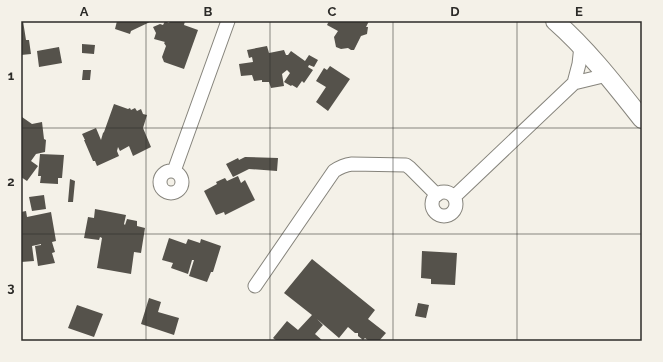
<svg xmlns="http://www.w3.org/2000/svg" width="663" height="362" font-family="Raleway,sans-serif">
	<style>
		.building { fill: #55524b }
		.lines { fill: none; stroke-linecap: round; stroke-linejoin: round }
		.street-casing { stroke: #86847c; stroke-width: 15 }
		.secondary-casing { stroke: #86847c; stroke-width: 20 }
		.street { stroke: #fff; stroke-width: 13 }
		.secondary { stroke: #fff; stroke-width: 18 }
		.grid { fill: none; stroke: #2c2b28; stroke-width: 1; stroke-opacity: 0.55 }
		.neatline { fill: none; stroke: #2c2b28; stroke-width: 1.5 }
		.grid-label { font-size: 13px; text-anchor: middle; font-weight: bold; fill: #2c2b28 }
	</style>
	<rect width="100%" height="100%" fill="#f4f1e8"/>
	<path class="building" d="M21,21H23L26,40H29L31,54L21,55Z
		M117,21H152L131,31L130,34L115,29Z
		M165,21L169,23L170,21H185L184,25L198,30L184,69L164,62L162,57L166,46L164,43L165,42L154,39L156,33L153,27L160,24L163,25Z
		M329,21H369L366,27H368L367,34L361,36L354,50H351L348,48L341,49L336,47L334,37L338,31L327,25Z
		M82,44L95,45L94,54L82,53Z
		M267,46L269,53L284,50L286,55H288L291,51L305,61L309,55L318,60L314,67L309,65L308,67L313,70L304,83L302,81L297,88L292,85L291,86L284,82L290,73L287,70L282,74L284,86L271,88L269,82H262V80L254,81L252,75L241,76L239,64L253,62L252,57L249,58L247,50Z
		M59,47L62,63L39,67L37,51Z
		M330,66L350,79L328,111L316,102L326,87L316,81L324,68L327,70Z
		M83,70H91L90,80H82Z
		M114,104L128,109L130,108L131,110L135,108L137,111L141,109L143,114L147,115L143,128L151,147L133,156L129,146L120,151L118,147L117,151L119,156L97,166L95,161H93L84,140H85L82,134L96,128L101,140L103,133L104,132Z
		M21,117H22L32,124L42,122L44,139L46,140L45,152L36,154L31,161L38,166L27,181L21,177Z
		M40,154L64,155L62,178H58V184L40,183L41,176H38Z
		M245,157L278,158L277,171L249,169L233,177L226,164L238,158L239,160Z
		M238,176L241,183L245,180L255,200L225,215L224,212L216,215L204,191L217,184L216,182L225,178L227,181Z
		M70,179L75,181L73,202H68Z
		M44,195L46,209L32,211L29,197Z
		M95,209L126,215L124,224L125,225L127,219L137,221V226L145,228L141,253L134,252L131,274L97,268L102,238L100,237L99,240L84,238L88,217L94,218Z
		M26,211L27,217L51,212L56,241L52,242L55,252L52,253L55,263L38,266L35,246L41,245V244L32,246L34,261L21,262V212Z
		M169,238L186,244L188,239L200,243L201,239L221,246L213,272H211L207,282L189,276L194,260H192L188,274L171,268L173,263L162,260Z
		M422,251L457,253L455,285L431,284V279L421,278Z
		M312,259L375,310L368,319L386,333L379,341H369L365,338L363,340L358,336V333H355L348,327L339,338L317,319L323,325L315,334L323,341H277L273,338L287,321L298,330L312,315L284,293Z
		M149,298L161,302L158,312L179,318L174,335L141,324Z
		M418,303L429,305L426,318L415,316Z
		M77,305L103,314L94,337L68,328Z"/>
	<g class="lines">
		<g class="street-casing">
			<path id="street" d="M574,83L579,64L581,46
				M174,171L228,21
				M160 182a11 11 0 1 1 22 0a11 11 0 1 1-22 0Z
				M432 204a12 12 0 1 1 24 0a12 12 0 1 1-24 0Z
				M454,197L574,83L607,75
				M255,286L334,171C340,167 345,165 352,164L406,165L410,168L437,195"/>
		</g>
		<g class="secondary-casing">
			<path id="secondary" d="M555,21C588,50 615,85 642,119"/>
		</g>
		<use href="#street" class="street"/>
		<use href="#secondary" class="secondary"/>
	</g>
	<path class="grid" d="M146,21V341M270,21V341M393,21V341M517,21V341M21,128H642M21,234H642"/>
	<rect width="663" height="362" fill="none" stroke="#f4f1e8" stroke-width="44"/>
	<rect x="22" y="22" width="619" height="318" class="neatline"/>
	<g class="grid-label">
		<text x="84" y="16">A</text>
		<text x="208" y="16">B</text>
		<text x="332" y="16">C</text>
		<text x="455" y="16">D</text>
		<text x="579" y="16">E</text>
		<text x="11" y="80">1</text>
		<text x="11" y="186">2</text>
		<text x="11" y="292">3</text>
	</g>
</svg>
